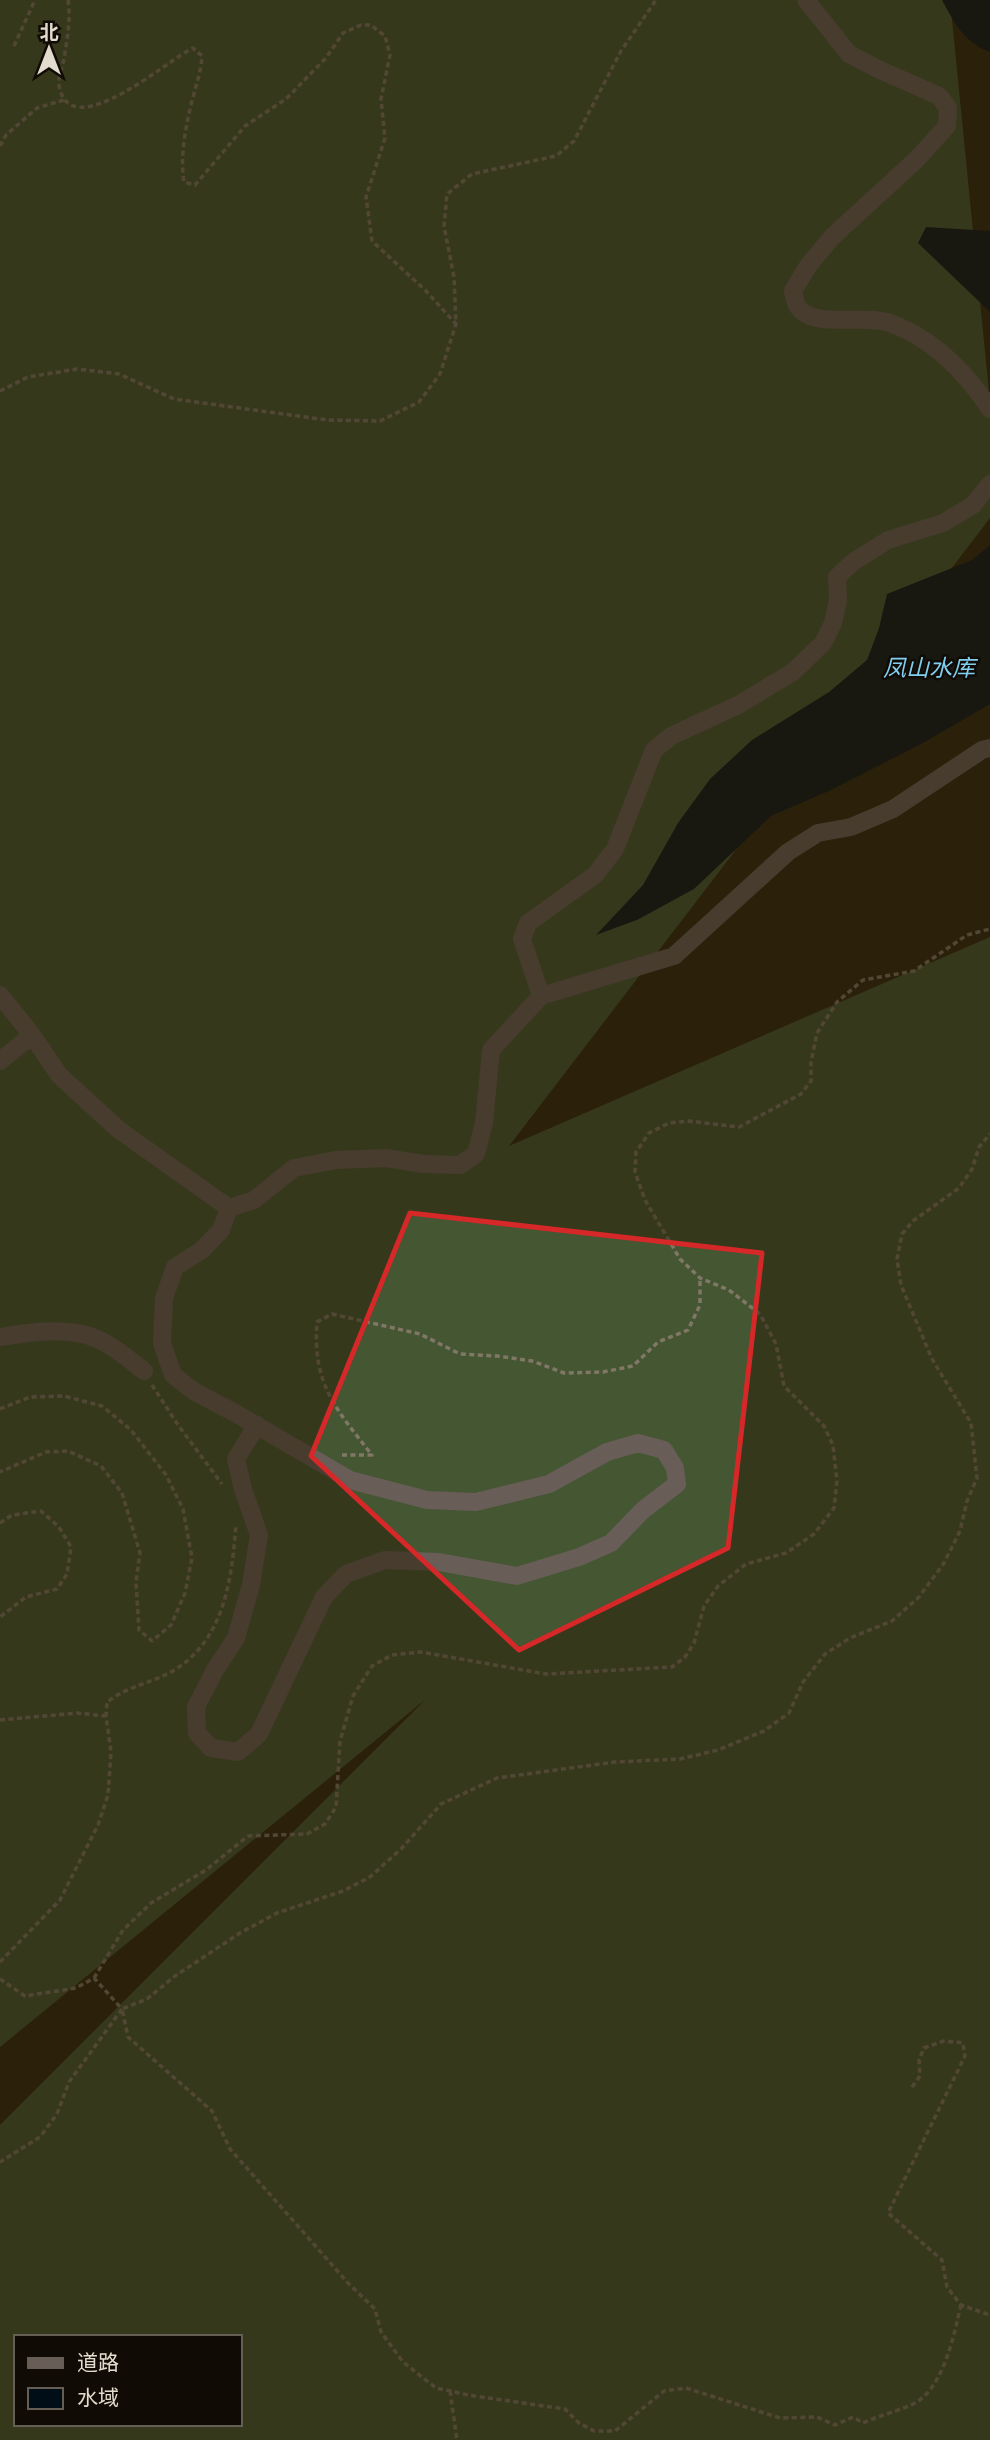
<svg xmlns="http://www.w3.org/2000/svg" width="990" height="2440" font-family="'Source Sans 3','Noto Sans SC',sans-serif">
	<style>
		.forest { fill: #445632; fill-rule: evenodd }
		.water { fill: #000e17 }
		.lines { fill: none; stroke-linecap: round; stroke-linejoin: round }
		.path { stroke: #817766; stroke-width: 3.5; stroke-dasharray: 5 3.5; stroke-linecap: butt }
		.minor { stroke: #685d57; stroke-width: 18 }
		.marked { fill: none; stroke: #d62828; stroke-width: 5; stroke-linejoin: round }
		.labels { text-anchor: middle; stroke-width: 5; stroke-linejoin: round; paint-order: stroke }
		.water-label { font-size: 23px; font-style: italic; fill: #80cff0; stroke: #100b04 }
	</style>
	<rect width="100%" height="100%" fill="#2b200b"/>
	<path class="forest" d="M0,0H950L990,402V518L509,1146L990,937V2440H0V2125L426,1699L0,2047ZM16,2337H240V2424H16Z"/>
	<path class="water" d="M942,0H990V52C964,42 955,24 942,0Z
		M926,227L990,231V312L918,243Z
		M990,545V704L923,743L831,790L771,816L694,889L637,920L596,935L643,885L678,823L710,779L752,740L829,692L867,660L879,628L887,594L972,560Z"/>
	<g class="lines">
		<path class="path" d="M68,0C71,20 67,39 64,59C62,67 58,78 59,85C69,148 170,58 193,48L202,56C201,73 195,88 191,105C185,130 180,157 184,182L195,185L245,126L286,99L326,58L343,33L361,25H371L385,36L390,55L381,99L385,138L366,197L372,241L425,290L456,324L454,277L444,226L447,194L472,174L556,156L574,141L621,51L656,0
			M14,46L35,0
			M0,146L6,135L37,108L64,100
			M0,391L28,377L77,369L119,374L174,399L327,420L380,421L419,402L440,374L456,324
			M152,1385L178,1425L222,1484
			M0,1409L30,1397L64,1396L102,1406L131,1430L166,1475L183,1509L192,1558L185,1593L171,1625L152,1641L139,1630L136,1582L140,1553L122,1493L101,1466L68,1451L46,1452L0,1472
			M342,1455H372C336,1409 312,1384 317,1322L332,1314L420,1334L460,1354L497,1356L532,1361L564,1373L603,1372L633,1366L658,1342L688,1330L700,1305V1278
			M0,1523L12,1515L41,1511L59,1527L71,1547L67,1574L57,1589L26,1597L0,1617
			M0,1720L77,1713L106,1716
			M0,1962L60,1900L98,1825L108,1795L111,1752L106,1716L107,1702C131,1684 154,1683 176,1669C225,1638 232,1577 236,1524
			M94,1978L123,1930L151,1903L206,1870L248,1836L307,1834L325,1824L336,1807L340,1741L353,1696L372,1666L392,1655L421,1652L546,1674L672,1667L685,1657L694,1643L704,1606L718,1586L746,1564L786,1553L814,1534L834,1508L837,1481L833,1445L824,1426L784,1386L776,1344L760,1314L729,1290L700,1278L680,1259L645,1200L635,1172L636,1152L649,1133L669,1123L689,1121L739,1127L801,1094L811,1081V1062L817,1033L837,1002L863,980L914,971L967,935L990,929
			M0,1979L25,1996L76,1988L94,1978L122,2009L69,2082L57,2114L40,2137L0,2162
			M912,2087L920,2076L919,2060L924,2048L944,2041L963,2043L965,2056L888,2213L942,2260L947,2287L961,2305L990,2315
			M961,2305C954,2334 944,2387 915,2403C899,2411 880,2415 863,2423L853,2417L835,2425L817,2417L780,2418L686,2388L664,2391L615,2431H594L579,2423L565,2409L468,2395L436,2388L403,2362L381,2332L375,2309L348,2283L230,2149L212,2111L128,2037L122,2009L147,1999L175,1976L240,1933L277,1913L343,1891L370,1877L401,1849L441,1804L497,1778L615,1762L680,1759L718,1750L764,1731L789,1713L803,1682L825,1654L850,1638L892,1621L919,1597L944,1563L960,1531L967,1501L977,1478L971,1423L932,1359L901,1285L897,1259L902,1234L913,1221L959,1188L972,1169L979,1147L990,1134
			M450,2391L457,2440"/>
		<path class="minor" d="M806,0L849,54L880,70L939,96L948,108L947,126L916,160L832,237L808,266L793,291C794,295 795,303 798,307C813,329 865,314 890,323C934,339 965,371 990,409
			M990,484L973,505L943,523L888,540L853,562L837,577L838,600L833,623L823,643L793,672L738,705L671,736L654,750L615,849L595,875L528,923L522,939L541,996L674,956L788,852L818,833L851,827L893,809L982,750L990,748
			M0,995L32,1035L0,1061
			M32,1035L59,1075L119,1130L229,1208L221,1230L202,1250L175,1267L164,1298L162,1343L173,1375L195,1392L237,1414L350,1480L427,1500L476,1502L549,1484L607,1452L638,1443L664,1450L675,1468L677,1484L643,1510L611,1543L579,1557L517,1576L439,1562L385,1560L346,1574L324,1597L259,1734L238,1752L211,1748L197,1733L196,1707L215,1670L236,1638L251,1585L259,1535L243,1489L236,1459L257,1425
			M229,1208L254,1200L294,1168L336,1160L386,1158L423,1164L460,1165L476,1154L484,1123L491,1050L541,996
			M0,1337C25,1333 52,1329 77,1333C102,1336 125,1356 144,1371"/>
	</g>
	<path d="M0 0H990V2440H0ZM410,1213L762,1253L728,1548L519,1650L311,1456Z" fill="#2b200b" fill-opacity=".55" fill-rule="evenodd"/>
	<path class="marked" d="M410,1213L762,1253L728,1548L519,1650L311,1456Z"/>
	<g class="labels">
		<g class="water-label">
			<text x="929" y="676">凤山水库</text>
		</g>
	</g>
	<rect x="14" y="2335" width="228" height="91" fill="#100b04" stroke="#645e55" stroke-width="2"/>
	<rect x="28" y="2358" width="35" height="10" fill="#685d57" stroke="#645e55" stroke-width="2"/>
	<text x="77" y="2370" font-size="21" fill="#e2dbce">道路</text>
	<rect x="28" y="2388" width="35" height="21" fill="#000e17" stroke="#645e55" stroke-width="2"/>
	<text x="77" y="2405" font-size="21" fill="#e2dbce">水域</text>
	<g transform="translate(49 49)" stroke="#100b04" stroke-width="5" paint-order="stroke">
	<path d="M0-5L12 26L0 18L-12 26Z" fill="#e2dbce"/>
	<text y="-10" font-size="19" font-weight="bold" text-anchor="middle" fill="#e2dbce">北</text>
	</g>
</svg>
